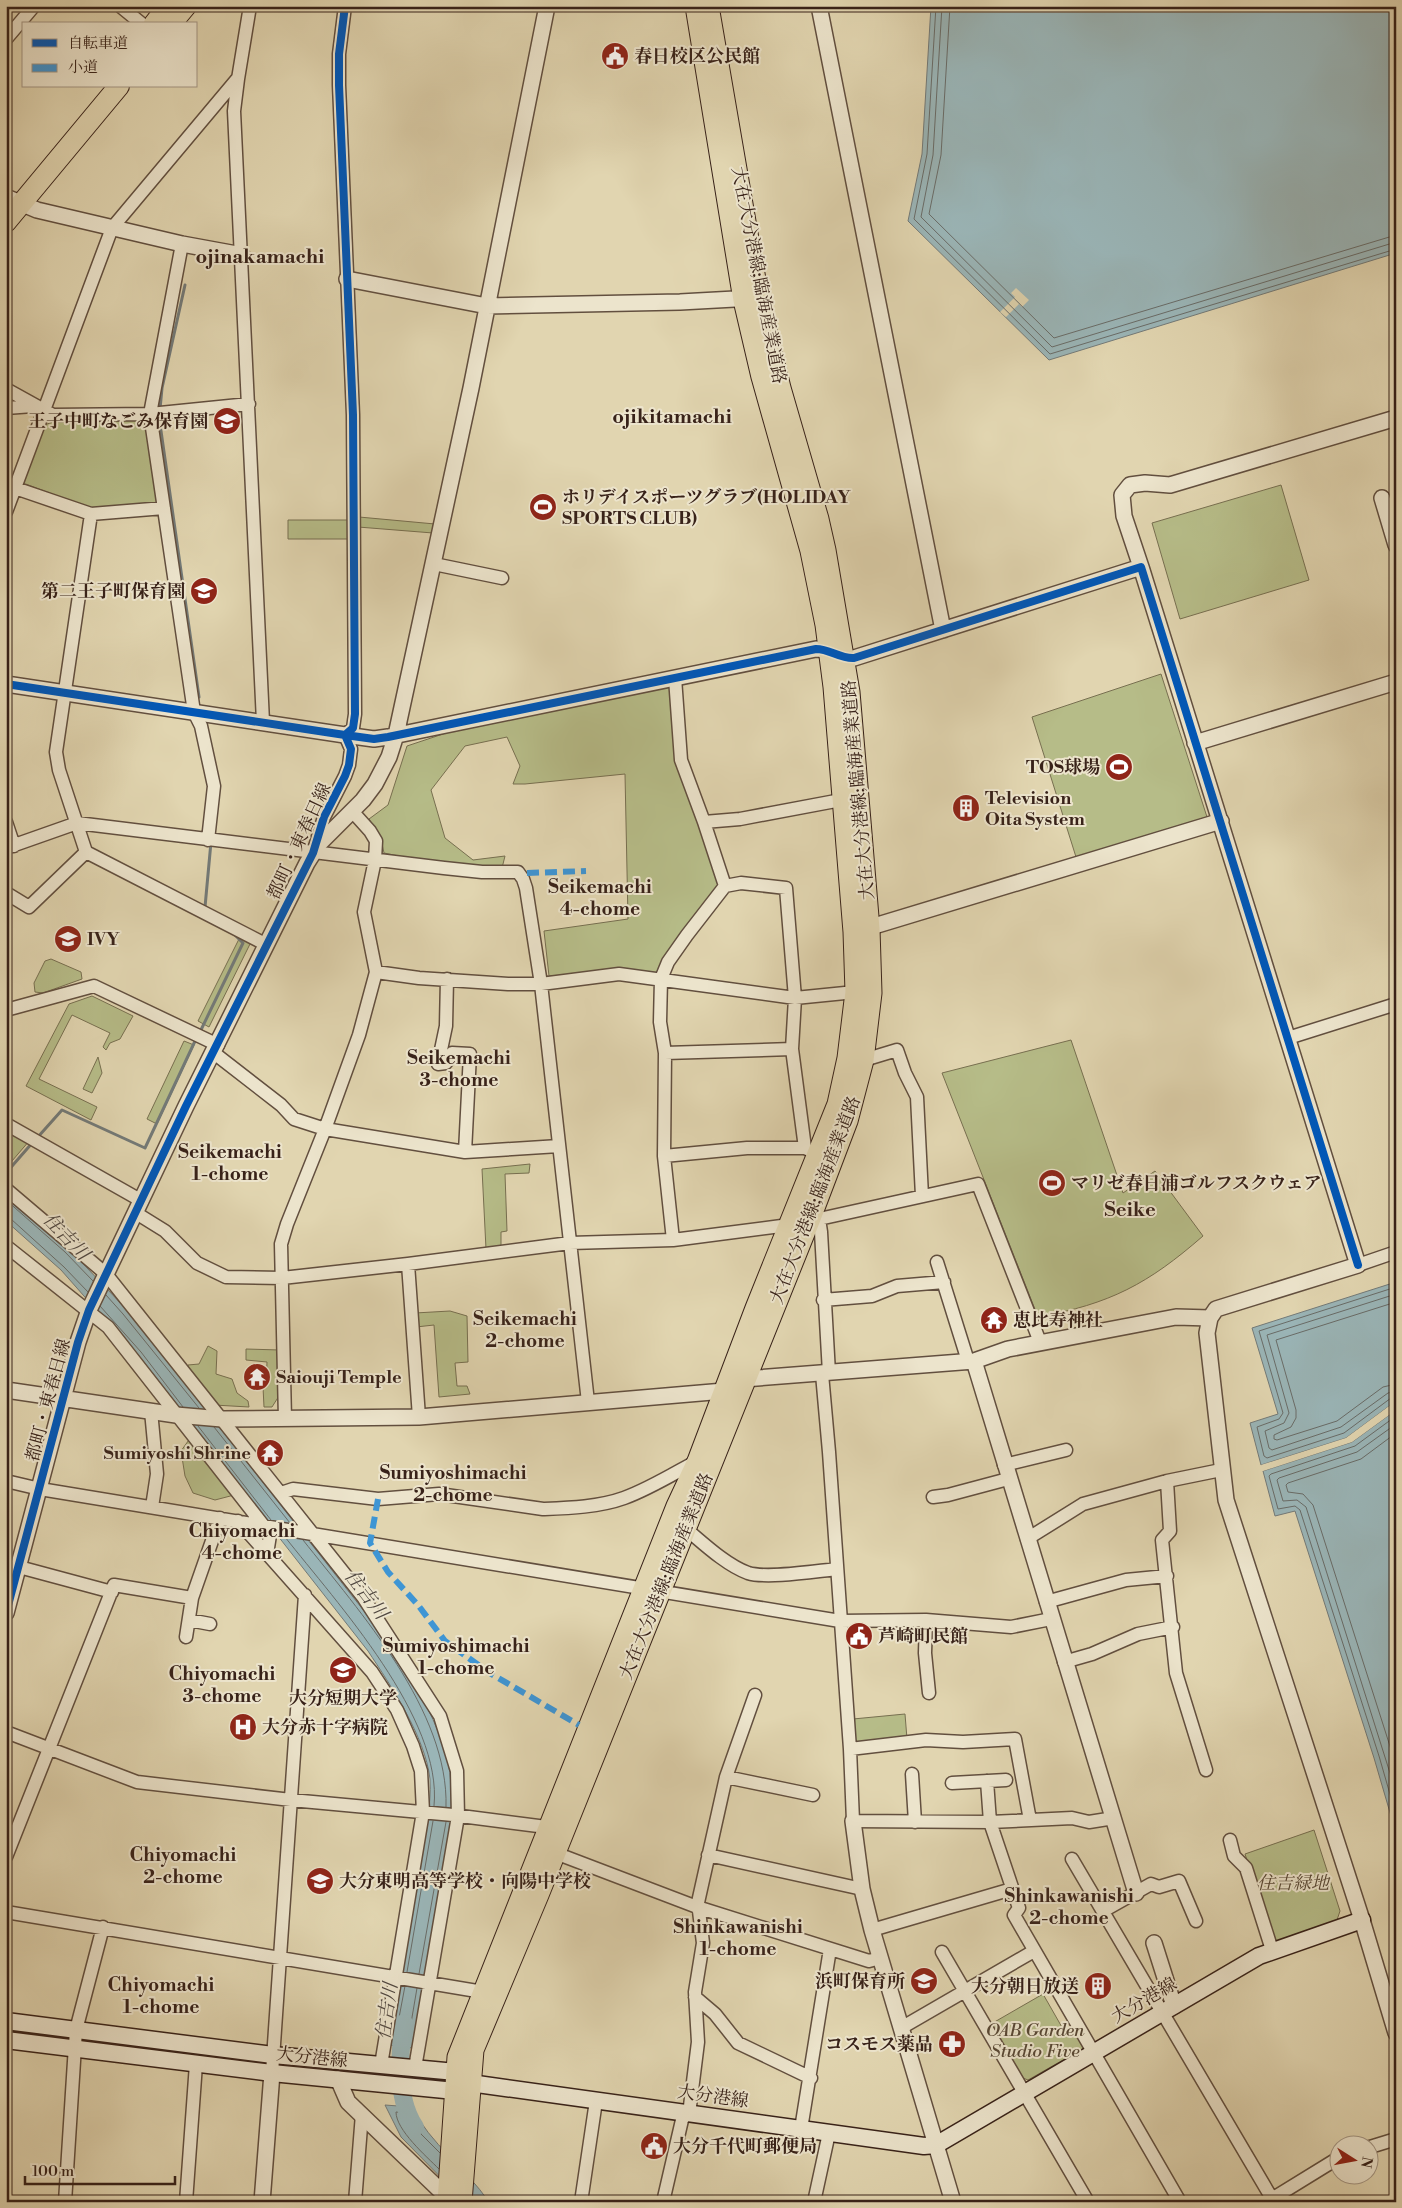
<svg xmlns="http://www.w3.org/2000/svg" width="1402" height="2208" font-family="'Libre Bodoni','Noto Serif JP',serif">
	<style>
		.green { fill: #b6bc88; stroke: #776f50 }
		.water { fill: #9ab5b7; stroke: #737a78 }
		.pier { fill: #e1d5b0 }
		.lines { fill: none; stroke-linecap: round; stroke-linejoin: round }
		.shore { stroke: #696c68; stroke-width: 1 }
		.stream { stroke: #737a78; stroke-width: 3 }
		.river { stroke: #9ab5b7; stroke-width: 18 }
		.ferry { stroke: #504740; stroke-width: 1; stroke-dasharray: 6 5; stroke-linecap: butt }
		.minor-casing { stroke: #624f3f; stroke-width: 15 }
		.tertiary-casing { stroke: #624f3f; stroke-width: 18 }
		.secondary-casing { stroke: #382219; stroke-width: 19 }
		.primary-casing { stroke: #382219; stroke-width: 21 }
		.trunk-casing { stroke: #382219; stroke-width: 22 }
		.minor { stroke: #ece4cc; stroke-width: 12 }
		.tertiary { stroke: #ece4cc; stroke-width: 15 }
		.secondary { stroke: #ece4cc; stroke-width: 16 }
		.primary { stroke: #e1d5b0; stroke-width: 19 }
		.trunk { stroke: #e1d5b0; stroke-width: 20 }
		.quiet { stroke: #3e95d4; stroke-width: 6; stroke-dasharray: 12 6; stroke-linecap: butt }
		.cycleway-casing { stroke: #ece4cc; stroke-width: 11 }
		.cycleway { stroke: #0057b8; stroke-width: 8 }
		.labels { text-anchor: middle; stroke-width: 4; stroke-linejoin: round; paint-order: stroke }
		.poi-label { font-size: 18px; font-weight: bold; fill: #382219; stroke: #ece4cc; text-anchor: start }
		.street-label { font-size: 18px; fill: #382219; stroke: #ece4cc }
		.park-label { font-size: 18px; font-style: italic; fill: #584835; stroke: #ece4cc }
		.neighbourhood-label { font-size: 19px; font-weight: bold; fill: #382219; stroke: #ece4cc }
		.water-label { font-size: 19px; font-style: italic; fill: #504740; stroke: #ece4cc }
		.quarter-label { font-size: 20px; font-weight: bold; fill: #382219; stroke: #ece4cc }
	</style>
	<rect width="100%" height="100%" fill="#e1d5b0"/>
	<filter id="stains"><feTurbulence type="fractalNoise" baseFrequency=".004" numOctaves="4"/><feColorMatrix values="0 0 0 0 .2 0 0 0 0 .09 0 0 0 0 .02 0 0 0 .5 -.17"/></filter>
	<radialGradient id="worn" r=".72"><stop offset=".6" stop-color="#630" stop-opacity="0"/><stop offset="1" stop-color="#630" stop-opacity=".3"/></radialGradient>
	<path class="green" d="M146,420L158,503L92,509L23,483L44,425L53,422Z
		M1281,485L1309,580L1180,619L1152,523Z
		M359,517L435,524L433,533L358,527Z
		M288,520H350V539H288Z
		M1161,674L1207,817L1076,857L1032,717Z
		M673,686L677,760L721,886L660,975L617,971L549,976L544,931L628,919L625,774L525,784H513L520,766L507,737L465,746L431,790L445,838L473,860L505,856L502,868L441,865L384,853L381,839L369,819L388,805L407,746L449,732Z
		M240,937L251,942L209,1027L198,1021Z
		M51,959L81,972L82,979L43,993L35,992L34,983L45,961Z
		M92,996L133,1016L120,1039L110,1043L106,1050L103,1047L110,1033L72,1015L39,1079L97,1107L91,1120L26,1086L69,1004Z
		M1071,1040L1123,1193L1155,1171L1203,1236C1148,1284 1110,1304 1038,1317L942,1073Z
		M184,1041L194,1045L157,1124L147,1119Z
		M98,1057L102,1073L92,1093L83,1089Z
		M6,1128L30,1140L6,1168Z
		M530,1164L529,1173L505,1174L507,1231L501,1232V1246L486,1249L482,1169Z
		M450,1311L467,1316L468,1362L455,1363L457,1386H467L470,1394L439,1397L434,1325L416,1327L415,1313Z
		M208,1346L217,1351L216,1374L232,1379L237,1393L248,1401L249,1407L214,1405L188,1372V1365L199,1364Z
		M246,1349L280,1350L284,1388L272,1407H264L263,1387H266L267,1362L246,1360Z
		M191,1437L238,1494L215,1500L193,1493L185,1476L181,1451Z
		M905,1714L907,1739L857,1743L854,1740L853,1719Z
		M1314,1830L1340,1911L1336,1923L1277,1943L1273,1941L1245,1854Z
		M1043,1994L1067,2036L1074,2032L1084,2048L1028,2080L1023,2078L991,2024Z"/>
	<path class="water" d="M931,6H1396V253L1049,360L908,221L922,154Z
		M6,1193L68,1248L127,1310L364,1611C398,1657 441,1716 450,1773C452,1790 451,1806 451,1823L412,2048L389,2045L428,1821C429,1807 431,1793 430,1779C425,1736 391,1686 368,1651L137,1356L61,1270L6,1221Z
		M1396,1282V1401L1346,1438L1261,1465L1250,1423L1278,1414L1252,1328Z
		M1396,1410V1833L1374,1758L1295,1511L1275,1516L1263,1471L1352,1442Z
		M385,2105L412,2107C430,2144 466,2168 489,2202H465L401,2137Z"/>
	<path class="pier" d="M1016,288L1029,300L1022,307L1019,304L1006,317L1000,312L1015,297L1011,293Z
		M1396,1401V1404L1347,1440L1262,1467L1261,1465L1346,1438Z
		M1396,1407V1410L1352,1442L1263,1471L1262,1469L1351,1440Z"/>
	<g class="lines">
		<path class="shore" d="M936,6L927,154L914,219L1050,354L1396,249
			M942,6L933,155L921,217L1052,347L1396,242
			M950,6L941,155L929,214L1054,338L1396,235
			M6,1200L65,1252L93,1281
			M6,1218L11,1219L64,1267L88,1292
			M1396,1287L1259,1331L1283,1413L1279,1419L1257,1427L1264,1456L1267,1458L1344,1433L1391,1398H1396
			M1396,1294L1267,1335L1289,1413L1284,1423L1265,1431L1269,1448L1272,1450L1341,1427L1388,1393L1396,1391
			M106,1295L123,1314L199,1408
			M1396,1302L1276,1340L1296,1410V1418L1291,1427L1274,1435V1439L1277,1440L1337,1421L1383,1387L1396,1384
			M100,1306L141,1352L183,1407
			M1396,1416L1355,1446L1271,1474L1269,1476L1278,1509L1295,1506L1300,1510L1379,1756L1396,1815
			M1396,1424L1357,1452L1279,1478L1277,1480L1283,1501L1297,1500L1306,1507L1396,1792
			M198,1426L271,1520
			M214,1427L290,1523
			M1396,1433L1361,1459L1288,1483L1286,1485L1288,1492L1303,1494L1313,1505L1396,1765
			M285,1537C337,1603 443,1718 434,1806
			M303,1540C360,1612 449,1711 446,1807
			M407,1972L433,1821
			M419,1974L446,1822
			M405,1986L395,2039L397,2041H408L417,1988
			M439,2169C426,2156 396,2130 396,2112L409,2113L421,2134L440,2153"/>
		<path class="stream" d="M160,409L162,388L185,285
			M159,417L199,697
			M205,907L211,842
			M199,1034L243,943L234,934
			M37,1138L62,1110L145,1148L196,1039
			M6,1173L33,1142"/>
		<path class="river" d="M404,2023C399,2055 396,2099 415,2127"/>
		<path class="ferry" d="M1395,6L1396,14"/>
		<g class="minor-casing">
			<path id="minor" d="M120,6L142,24
				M250,6L238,79L234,111L263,722
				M6,39L34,6
				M182,244L150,414L194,712L201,726L214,786L208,840
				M6,389L53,415L150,414L249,404
				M6,408L33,406
				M15,488L91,514L56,752L59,770L86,852L267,945
				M6,512L112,228L237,79
				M91,514L164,508
				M434,564L502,578
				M6,822L14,846
				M704,822L740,819L841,800
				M6,848L77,823L444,868L482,872H518L523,879L526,888L541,984L588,1402
				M314,850L324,817L345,776L349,765L351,749L345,735L353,728L355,714L353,415L339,85V54L345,6
				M725,886L741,883L786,888L795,998L792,1049L805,1148
				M6,893L29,907L86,852
				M376,972L419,978L508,984H541L619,974L795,998L855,992
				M447,979L446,1026L438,1064L446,1063L452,1053L470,1054L465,1152
				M6,1010L94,986L218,1045
				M1288,1038L1396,1004
				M214,1053L281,1105L294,1119L325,1129L465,1152L559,1146
				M665,1053L792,1049
				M857,1059L864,1060L897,1050L905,1073L917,1097L922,1196
				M6,1124L142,1201
				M664,1156L747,1148H805L813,1152
				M6,1189L106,1274L363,1597L440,1716L457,1771L458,1816L415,2068
				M136,1213L165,1231L197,1263L226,1277L282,1278L408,1264L570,1243L673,1240L789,1225
				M819,1219L821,1232L829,1373
				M810,1221L978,1184L1040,1342
				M673,1240L664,1156L665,1053L660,1022L661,979L668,962L687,935L725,886L704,822L681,760L675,678
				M6,1246L108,1327L263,1525L270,1535L267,1554
				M937,1262L968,1361
				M408,1264L419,1417
				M1358,1265L1396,1252
				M823,1300L872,1296L897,1286L944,1282
				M822,1374L829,1452L850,1749L853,1821L990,1822L1072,1818L1089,1822L1114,1818
				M151,1411L157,1474L152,1507
				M285,1419L281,1244L287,1224L325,1129L359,1035L376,972L364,912L375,860L376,841L370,831L352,811
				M1004,1465L1066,1450
				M6,1481L40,1489L840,1621L926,1620L1011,1627L1051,1619
				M1167,1481L1170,1531L1162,1540L1176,1673L1206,1770
				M281,1493L293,1489L378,1499L439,1494L543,1509C569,1508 599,1507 624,1498C649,1489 673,1474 697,1461
				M933,1497L948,1495L1008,1479
				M238,1521L372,1672L397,1710L413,1746L421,1771L423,1812L381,2065
				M685,1528C703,1543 726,1565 748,1573C767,1579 816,1571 837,1569
				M1027,1539L1083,1504L1167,1481L1221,1470
				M19,1567L112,1592
				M1046,1602L1126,1580L1167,1576
				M189,1620L210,1624
				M926,1620L925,1653L929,1693
				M186,1637L192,1598L220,1518
				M1064,1662L1092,1654L1138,1634L1173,1627
				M6,1732L137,1782L291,1800L453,1815L554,1828
				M850,1749L926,1740L963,1742L1015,1739L1030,1820
				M912,1774L915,1822
				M726,1777L813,1795
				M987,1781L990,1822L1019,1908L1014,1915L1180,2202
				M952,1783L1006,1780
				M1230,1840L1234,1856L1246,1868L1272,1950
				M550,1851L697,1907L869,1961L880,1958
				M708,1855L862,1889
				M6,1857L114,1585L192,1598
				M1072,1859L1274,2202
				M1103,1911L1151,1884L1159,1887L1179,1881L1196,1921
				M6,1912L483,1992
				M872,1930L1012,1889
				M942,1952L1088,2202
				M695,1997L715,2014L738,2043L811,2078
				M901,2028L1034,1951
				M272,2073L305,1595
				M801,2129L830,1949
				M1370,2147L1396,2139
				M65,2202L76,2030L103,1927
				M186,2202L196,2064
				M355,2202L362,2114
				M581,2202L596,2101
				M663,2202L682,2120L690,2106L698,2042L695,1992L703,1943L699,1911L697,1907L726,1777L755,1695
				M814,2202L829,2133
				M1267,2202L1340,2157"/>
		</g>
		<g class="tertiary-casing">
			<path id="tertiary" d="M819,6L943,630
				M6,197L37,210L182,244L242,255
				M347,279L487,306L680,302L753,298
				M1382,498L1396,545
				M1141,567L1124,516L1122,495L1130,485L1145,483L1170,485L1396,418
				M6,684L345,735L374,739L388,737L816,649C830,649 840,659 854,658L1141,567L1358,1265L1216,1309L1210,1318L1207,1333L1226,1500L1362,1920L1396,2033
				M1195,743L1396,682
				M861,930L1221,821
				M974,1361L1136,1893
				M6,1390L176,1415L222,1419L419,1417L724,1391L744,1379L974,1361L1008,1349L1176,1317L1210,1318
				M6,1613L78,1342L89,1310L186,1106L307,863L319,844L363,800L375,784L389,757L396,735L471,388L547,6
				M853,1821L862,1889L872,1930L953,2202
				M1154,1943L1174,2006
				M338,2079L348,2102L447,2197
				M262,2202L272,2073"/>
		</g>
		<g class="secondary-casing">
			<path id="secondary" d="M6,2021L273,2055L456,2072L466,2080
				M6,2040L272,2073L455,2091L470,2083L924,2146L936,2145L1259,1956L1362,1920"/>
		</g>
		<g class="primary-casing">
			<path id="primary" d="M447,2202L457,2057L676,1506L697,1461L755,1308L837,1104L847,1058L855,992L853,932L833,687L825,625L810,551L761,377L743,300L695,6
				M462,2202L474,2050L539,1895L810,1221L848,1121L864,1060L872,993L870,929L862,833L850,692L826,550L819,519L781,388L759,297L709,6"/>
		</g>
		<g class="trunk-casing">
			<path id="trunk" d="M154,24L168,6
				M171,24L186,6
				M6,222L119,86"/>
		</g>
		<use href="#minor" class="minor"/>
		<use href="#tertiary" class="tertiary"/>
		<use href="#secondary" class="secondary"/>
		<use href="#primary" class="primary"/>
		<use href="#trunk" class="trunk"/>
		<path class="quiet" d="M527,873L586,871
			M378,1499L370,1543L388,1572L418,1605L445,1641L488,1672L579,1725"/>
		<g class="cycleway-casing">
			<path id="cycleway" d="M6,684L345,735L374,739L388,737L816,649C830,649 840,659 854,658L1141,567L1358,1265
				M6,1613L78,1342L89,1310L186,1106L313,853L324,817L345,776L349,765L351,749L345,735L353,728L355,714L353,415L339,85V54L345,6"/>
		</g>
		<use href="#cycleway" class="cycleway"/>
	</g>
	<defs>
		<g id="civic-disc" transform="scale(1.4375)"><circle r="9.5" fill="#8f2418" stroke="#ece4cc"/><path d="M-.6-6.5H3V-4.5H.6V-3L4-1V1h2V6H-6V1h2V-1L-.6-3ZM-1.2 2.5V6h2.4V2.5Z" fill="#fff"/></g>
		<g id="school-disc" transform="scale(1.4375)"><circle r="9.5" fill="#8f2418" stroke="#ece4cc"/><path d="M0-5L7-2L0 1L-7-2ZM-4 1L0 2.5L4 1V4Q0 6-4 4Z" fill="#fff"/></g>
		<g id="stadium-disc" transform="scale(1.4375)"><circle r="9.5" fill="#8f2418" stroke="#ece4cc"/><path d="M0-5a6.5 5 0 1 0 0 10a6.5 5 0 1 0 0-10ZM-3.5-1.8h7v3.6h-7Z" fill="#fff"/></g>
		<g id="building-disc" transform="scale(1.4375)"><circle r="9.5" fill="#8f2418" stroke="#ece4cc"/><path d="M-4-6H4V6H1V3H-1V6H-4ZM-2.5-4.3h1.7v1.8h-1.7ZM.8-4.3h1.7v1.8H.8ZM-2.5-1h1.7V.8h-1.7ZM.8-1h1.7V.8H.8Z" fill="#fff"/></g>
		<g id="temple-disc" transform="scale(1.4375)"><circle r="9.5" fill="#8f2418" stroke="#ece4cc"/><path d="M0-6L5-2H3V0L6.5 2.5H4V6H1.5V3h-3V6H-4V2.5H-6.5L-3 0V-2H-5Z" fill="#fff"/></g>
		<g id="university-disc" transform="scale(1.4375)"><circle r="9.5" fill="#8f2418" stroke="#ece4cc"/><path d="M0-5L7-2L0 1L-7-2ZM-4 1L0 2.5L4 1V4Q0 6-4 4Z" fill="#fff"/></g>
		<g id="hospital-disc" transform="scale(1.4375)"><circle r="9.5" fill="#8f2418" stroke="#ece4cc"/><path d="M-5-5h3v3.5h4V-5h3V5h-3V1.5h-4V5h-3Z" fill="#fff"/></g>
		<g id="pharmacy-disc" transform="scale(1.4375)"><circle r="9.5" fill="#8f2418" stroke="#ece4cc"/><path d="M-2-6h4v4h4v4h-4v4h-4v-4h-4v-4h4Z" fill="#fff"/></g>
	</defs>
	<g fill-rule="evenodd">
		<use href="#civic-disc" x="615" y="56"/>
		<use href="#school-disc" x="227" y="421"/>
		<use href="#stadium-disc" x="543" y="507"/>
		<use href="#school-disc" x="204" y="591"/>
		<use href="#stadium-disc" x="1119" y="767"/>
		<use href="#building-disc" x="966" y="808"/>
		<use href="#school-disc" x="68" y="939"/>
		<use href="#stadium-disc" x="1052" y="1183"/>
		<use href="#temple-disc" x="994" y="1320"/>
		<use href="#temple-disc" x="257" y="1377"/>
		<use href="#temple-disc" x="270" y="1453"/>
		<use href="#civic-disc" x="859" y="1636"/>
		<use href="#university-disc" x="343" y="1670"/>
		<use href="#hospital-disc" x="243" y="1727"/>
		<use href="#school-disc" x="320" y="1881"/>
		<use href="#school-disc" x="924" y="1981"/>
		<use href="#building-disc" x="1098" y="1986"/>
		<use href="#pharmacy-disc" x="952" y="2044"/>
		<use href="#civic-disc" x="654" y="2146"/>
	</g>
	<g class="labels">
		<g class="poi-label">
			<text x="634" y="62">春日校区公民館</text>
			<text x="208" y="427" text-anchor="end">王子中町なごみ保育園</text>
			<text x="562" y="503">ホリデイスポーツグラブ(HOLIDAY<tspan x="562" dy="21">SPORTS CLUB)</tspan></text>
			<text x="185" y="597" text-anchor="end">第二王子町保育園</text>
			<text x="1100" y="773" text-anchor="end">TOS球場</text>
			<text x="985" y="804">Television<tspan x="985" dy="21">Oita System</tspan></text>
			<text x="87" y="945">IVY</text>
			<text x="1071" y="1189">マリゼ春日浦ゴルフスクウェア</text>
			<text x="1013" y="1326">恵比寿神社</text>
			<text x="276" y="1383">Saiouji Temple</text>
			<text x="251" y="1459" text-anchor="end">Sumiyoshi Shrine</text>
			<text x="878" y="1642">芦崎町民館</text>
			<text x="343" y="1704" text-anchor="middle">大分短期大学</text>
			<text x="262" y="1733">大分赤十字病院</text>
			<text x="339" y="1887">大分東明高等学校・向陽中学校</text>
			<text x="905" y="1987" text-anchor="end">浜町保育所</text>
			<text x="1079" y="1992" text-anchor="end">大分朝日放送</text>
			<text x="933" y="2050" text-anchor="end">コスモス薬品</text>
			<text x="673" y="2152">大分千代町郵便局</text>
		</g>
		<g class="street-label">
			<text transform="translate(759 275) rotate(79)" y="6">大在大分港線;臨海産業道路</text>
			<text transform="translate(858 790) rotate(-95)" y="6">大在大分港線;臨海産業道路</text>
			<text transform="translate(299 841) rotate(-65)" y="6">都町・東春日線</text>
			<text transform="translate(815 1200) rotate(-69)" y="6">大在大分港線;臨海産業道路</text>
			<text transform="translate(48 1400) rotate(-75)" y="6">都町・東春日線</text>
			<text transform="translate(666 1576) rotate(-68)" y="6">大在大分港線;臨海産業道路</text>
			<text transform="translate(1144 2000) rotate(-30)" y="6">大分港線</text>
			<text transform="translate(312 2057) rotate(6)" y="6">大分港線</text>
			<text transform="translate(713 2096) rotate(8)" y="6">大分港線</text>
		</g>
		<g class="park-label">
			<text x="1293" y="1889">住吉緑地</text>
			<text x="1035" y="2036">OAB Garden<tspan x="1035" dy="21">Studio Five</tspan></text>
		</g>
		<g class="neighbourhood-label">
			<text x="600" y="893">Seikemachi<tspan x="600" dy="22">4-chome</tspan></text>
			<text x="459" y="1064">Seikemachi<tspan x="459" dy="22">3-chome</tspan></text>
			<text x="230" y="1158">Seikemachi<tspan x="230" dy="22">1-chome</tspan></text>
			<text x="525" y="1325">Seikemachi<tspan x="525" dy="22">2-chome</tspan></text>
			<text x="453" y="1479">Sumiyoshimachi<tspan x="453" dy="22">2-chome</tspan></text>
			<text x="242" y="1537">Chiyomachi<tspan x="242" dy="22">4-chome</tspan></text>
			<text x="456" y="1652">Sumiyoshimachi<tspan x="456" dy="22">1-chome</tspan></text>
			<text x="222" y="1680">Chiyomachi<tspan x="222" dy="22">3-chome</tspan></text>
			<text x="183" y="1861">Chiyomachi<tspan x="183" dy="22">2-chome</tspan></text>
			<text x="1069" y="1902">Shinkawanishi<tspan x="1069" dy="22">2-chome</tspan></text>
			<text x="738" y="1933">Shinkawanishi<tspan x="738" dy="22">1-chome</tspan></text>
			<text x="161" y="1991">Chiyomachi<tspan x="161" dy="22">1-chome</tspan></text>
		</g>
		<g class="water-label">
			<text transform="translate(67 1236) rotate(46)" y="7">住吉川</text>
			<text transform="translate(367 1594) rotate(52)" y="7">住吉川</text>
			<text transform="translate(386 2011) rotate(-82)" y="7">住吉川</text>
		</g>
		<g class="quarter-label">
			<text x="260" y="263">ojinakamachi</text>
			<text x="672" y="423">ojikitamachi</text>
			<text x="1130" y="1216">Seike</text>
		</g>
	</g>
	<rect width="1402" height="2208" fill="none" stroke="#e1d5b0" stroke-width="25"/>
	<rect x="8" y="8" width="1387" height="2193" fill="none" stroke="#382219" stroke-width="2.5"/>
	<rect x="12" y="12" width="1377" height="2183" fill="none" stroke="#382219"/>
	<rect x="22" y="22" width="175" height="65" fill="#ece4cc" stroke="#a49684"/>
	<rect x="32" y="39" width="25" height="8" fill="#0057b8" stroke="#a49684"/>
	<text x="68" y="48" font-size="15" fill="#382219">自転車道</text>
	<rect x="32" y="64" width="25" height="8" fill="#3e95d4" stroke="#a49684"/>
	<text x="68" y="72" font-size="15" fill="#382219">小道</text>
	<g transform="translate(1354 2160) rotate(101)"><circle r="24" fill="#ece4cc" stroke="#a49684"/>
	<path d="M0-4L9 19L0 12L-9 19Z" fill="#8f2418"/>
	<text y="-8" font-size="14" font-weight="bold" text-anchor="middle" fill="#382219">N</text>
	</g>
	<path d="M25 2176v8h150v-8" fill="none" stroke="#382219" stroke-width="2.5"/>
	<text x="32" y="2176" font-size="15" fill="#382219" stroke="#ece4cc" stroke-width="4" paint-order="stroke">100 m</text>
	<rect width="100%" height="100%" filter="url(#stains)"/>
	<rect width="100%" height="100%" fill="url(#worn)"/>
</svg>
